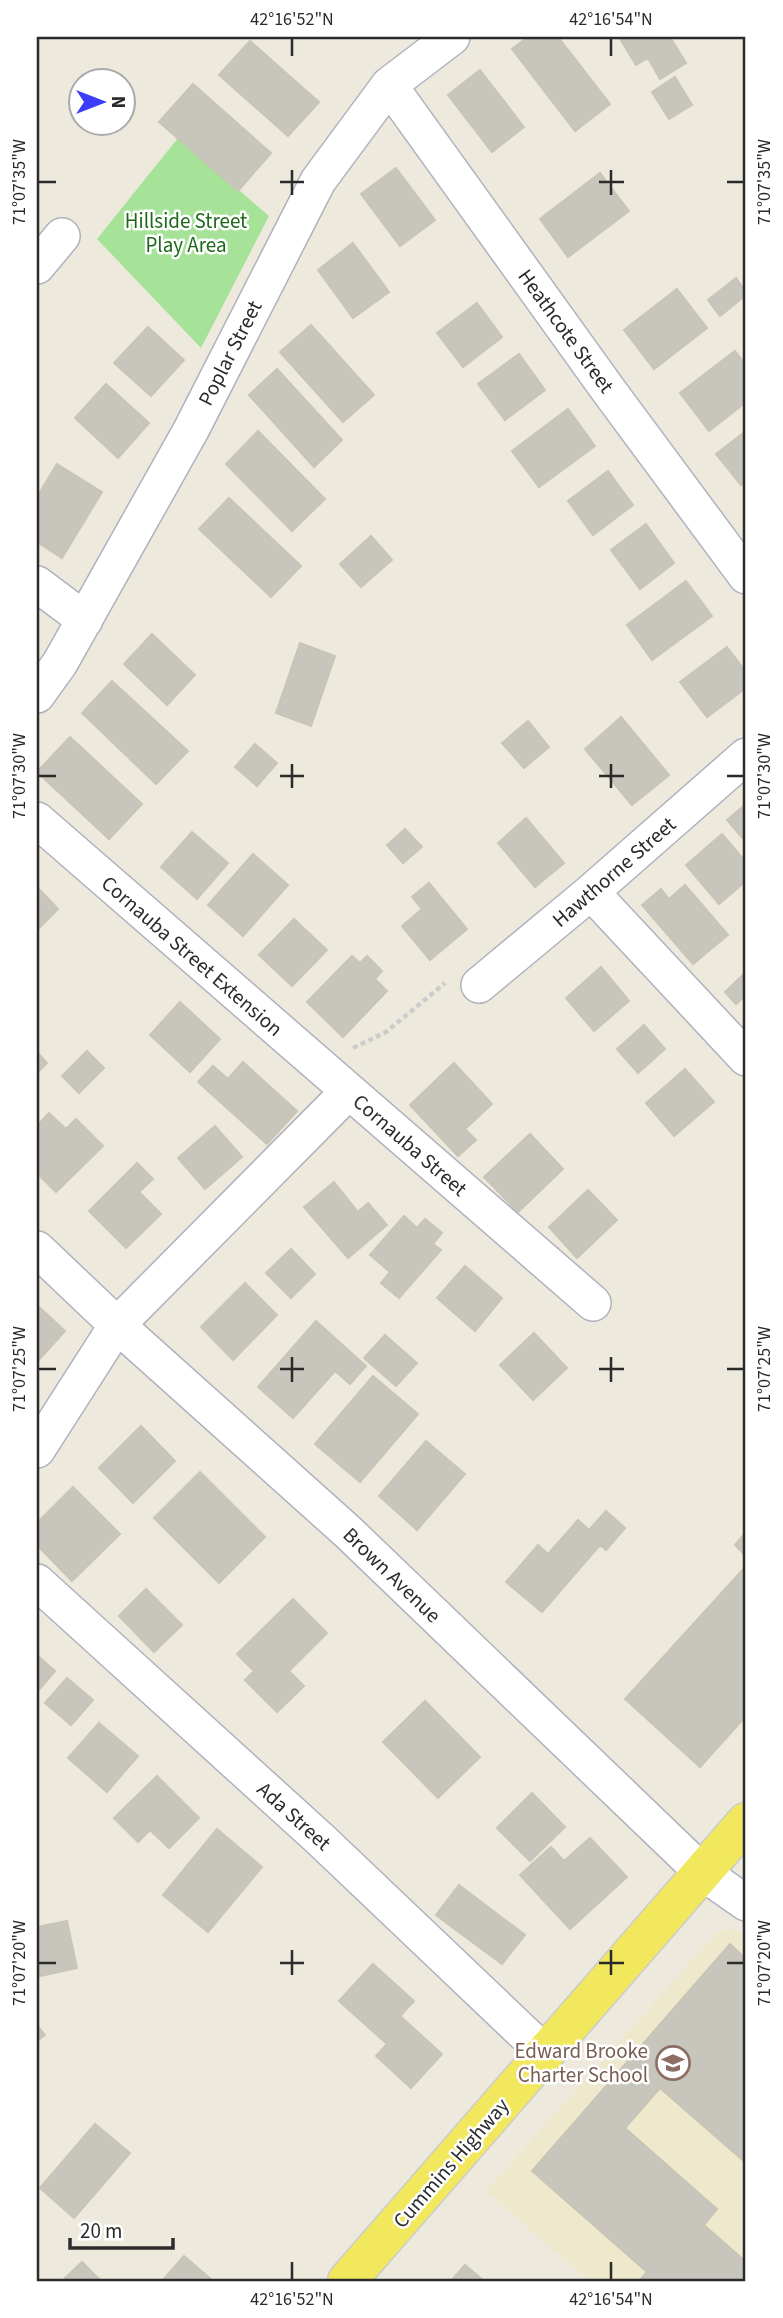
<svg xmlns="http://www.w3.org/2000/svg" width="783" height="2318" font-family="'Source Sans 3',sans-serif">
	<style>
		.education { fill: #eee9cc }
		.green { fill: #a6e399 }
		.building { fill: #c8c5bc; stroke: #c8c5b6; stroke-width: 2 }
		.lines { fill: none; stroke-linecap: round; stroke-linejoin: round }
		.minor-casing { stroke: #b1b1be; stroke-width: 38 }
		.major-casing { stroke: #ccc; stroke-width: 41 }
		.path { stroke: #ccc; stroke-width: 4.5; stroke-dasharray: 5 3.5; stroke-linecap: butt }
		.minor { stroke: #fff; stroke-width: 35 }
		.major { stroke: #f1e85e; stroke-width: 38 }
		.ticks { fill: none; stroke: #2b2b2b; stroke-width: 2.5 }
		.labels { text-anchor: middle; stroke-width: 5; stroke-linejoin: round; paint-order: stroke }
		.park-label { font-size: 21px; fill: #1d691a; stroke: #fff }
		.street-label { font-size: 21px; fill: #2b2b2b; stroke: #fff }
		.education-label { font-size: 21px; fill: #785e54; stroke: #fff; text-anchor: end }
		.neatline { fill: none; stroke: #2b2b2b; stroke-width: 2.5 }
		.ticks-label { font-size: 18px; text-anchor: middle; fill: #2b2b2b }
	</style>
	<rect width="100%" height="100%" fill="#ede9dd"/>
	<path class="education" d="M732,1929L746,1935V2281H589L486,2191L718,1931Z"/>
	<path class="green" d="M178,138L269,216L201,348L97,239Z"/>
	<path class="building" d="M528,37H558L610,104L575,131L512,49Z
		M619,37H670L686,63L660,79L648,58L636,65Z
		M250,41L319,102L288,136L219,75Z
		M480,70L524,127L492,152L448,95Z
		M675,77L692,105L669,119L652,92Z
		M193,84L271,153L238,191L159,122Z
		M396,168L435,220L400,246L361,194Z
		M600,173L629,211L568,257L540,219Z
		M353,243L389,292L353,318L318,270Z
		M736,278L746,292V295L720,316L708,300Z
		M677,289L707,328L654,369L624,330Z
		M477,303L502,337L463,367L437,333Z
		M311,325L374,395L343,422L280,352Z
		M148,327L184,360L151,396L114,363Z
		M735,351L746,365V402L709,431L680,393Z
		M519,354L545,390L505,420L478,384Z
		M277,369L342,440L314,467L249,395Z
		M106,384L149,423L118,458L75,418Z
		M568,409L595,446L539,487L512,451Z
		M258,431L325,499L292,531L226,464Z
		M746,431V480L741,485L716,454Z
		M57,464L102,492L62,558L37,542V497Z
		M608,471L633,505L593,535L568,501Z
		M229,498L301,566L271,597L199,529Z
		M646,524L674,563L640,589L611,550Z
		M371,536L392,560L361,587L340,564Z
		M686,581L712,616L652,660L627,625Z
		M152,634L195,675L167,705L124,664Z
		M300,643L335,656L311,726L276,713Z
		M727,647L746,672V688L707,717L680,682Z
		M112,681L188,751L156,784L82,713Z
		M621,717L669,775L632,805L585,749Z
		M528,721L549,747L524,768L502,743Z
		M70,737L142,804L109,839L37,772Z
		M255,744L277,763L257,786L235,767Z
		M746,804V842L727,820Z
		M526,818L564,863L535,887L498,843Z
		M405,829L422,847L403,863L387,845Z
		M192,832L228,863L197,899L161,867Z
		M722,834L746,862V881L719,904L686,865Z
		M253,854L288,885L243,936L208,905Z
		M429,883L467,929L430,960L402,926L422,909L412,897Z
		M685,885L728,935L693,964L642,905L661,889L669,899Z
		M37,887L58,909L37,930Z
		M294,919L327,950L292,986L259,955Z
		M352,956L360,963L367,956L382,971L375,979L387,991L343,1037L307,1002Z
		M601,967L629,1001L594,1031L566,998Z
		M744,974L746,976V995L736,1004L725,992Z
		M180,1002L220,1039L190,1072L150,1035Z
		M644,1025L665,1049L638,1073L617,1049Z
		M87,1051L104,1068L79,1093L62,1076Z
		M37,1052L47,1063L37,1073Z
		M243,1062L297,1111L267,1144L198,1082L213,1066L228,1079Z
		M454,1063L492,1104L465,1129L476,1140L458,1156L410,1105Z
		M685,1069L714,1102L674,1136L646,1103Z
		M49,1113L66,1129L76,1119L103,1146L56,1192L37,1173V1126Z
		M215,1126L242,1157L205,1189L178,1158Z
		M530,1134L563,1169L518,1212L484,1177Z
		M137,1163L153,1179L139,1192L161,1214L126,1248L89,1211Z
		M334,1182L358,1212L368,1203L387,1225L348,1258L304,1207Z
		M588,1190L617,1220L577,1258L549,1227Z
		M404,1216L417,1228L425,1219L442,1233L433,1244L441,1250L399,1298L381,1283L390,1272L370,1255Z
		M291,1249L315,1274L291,1298L266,1273Z
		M465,1266L502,1298L475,1331L437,1298Z
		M245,1283L277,1315L233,1360L201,1327Z
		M37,1305L65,1331L37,1362Z
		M316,1321L366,1366L350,1384L335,1371L293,1418L258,1387Z
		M534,1333L567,1368L533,1400L500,1365Z
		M385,1335L417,1363L396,1386L364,1358Z
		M373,1376L418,1414L360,1482L315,1444Z
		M141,1426L175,1461L133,1503L99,1468Z
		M426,1441L465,1474L417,1530L379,1496Z
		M200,1472L265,1537L219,1583L154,1518Z
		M73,1487L120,1534L72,1581L37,1545V1523Z
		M606,1511L625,1528L606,1550L600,1545L542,1612L506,1582L538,1545L548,1554L578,1520L589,1530Z
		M746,1532V1556L735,1545Z
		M746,1566V1716L700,1767L625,1699Z
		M146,1589L182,1625L154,1652L119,1616Z
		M293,1599L327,1633L289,1671L304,1686L277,1712L245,1680L254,1671L237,1654Z
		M37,1655L55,1671L37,1692Z
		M67,1678L93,1700L71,1725L45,1703Z
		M425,1701L480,1757L438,1798L383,1742Z
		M99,1723L138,1756L107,1792L68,1758Z
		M157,1776L199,1818L169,1848L150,1830L138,1842L114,1818Z
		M532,1793L565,1827L530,1861L497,1828Z
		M217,1829L262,1867L208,1932L163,1895Z
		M590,1838L627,1877L570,1929L520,1875L551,1847L564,1861Z
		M459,1885L525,1935L502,1964L436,1915Z
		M67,1921L77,1968L40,1976L37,1959V1927Z
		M730,1944L746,1959V2163L660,2088L625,2128L717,2209L704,2225L746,2262V2281H639L647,2272L532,2171Z
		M373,1964L414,2001L400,2016L442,2054L411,2088L376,2056L387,2044L339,2001Z
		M37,2025L45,2035L37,2041Z
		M95,2124L130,2153L74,2218L40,2188Z
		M184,2256L213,2281H162Z
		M82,2262L101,2281H62Z
		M465,2265L484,2281H451Z"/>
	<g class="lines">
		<g class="minor-casing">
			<path id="minor" d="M389,85L609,391L746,576
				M37,266L62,236
				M37,584L85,620
				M37,695L60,663L191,430L318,181L389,85L452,37
				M37,820L593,1303
				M591,892L746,1058
				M479,985L591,892L746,756
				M37,1249L117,1325L348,1532L703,1873L746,1903
				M37,1450L117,1325L348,1092
				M37,1582L320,1839L546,2054"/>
		</g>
		<g class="major-casing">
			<path id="major" d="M347,2281L746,1822"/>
		</g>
		<path class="path" d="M353,1048L386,1032L445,983"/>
		<use href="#minor" class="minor"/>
		<use href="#major" class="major"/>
	</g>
	<path class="ticks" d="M292,38V56M611,38V56M292,170V195M611,170V195M38,182H56M280,182H304M599,182H624M727,182H744M292,764V788M611,764V788M38,776H56M280,776H304M599,776H624M727,776H744M292,1357V1382M611,1357V1382M38,1369H56M280,1369H304M599,1369H624M727,1369H744M292,1950V1975M611,1950V1975M38,1963H56M280,1963H304M599,1963H624M727,1963H744M292,2262V2280M611,2262V2280"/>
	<defs>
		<g id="school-ring" transform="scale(1.75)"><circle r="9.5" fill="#fff" stroke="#8d6e63" stroke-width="1.5"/><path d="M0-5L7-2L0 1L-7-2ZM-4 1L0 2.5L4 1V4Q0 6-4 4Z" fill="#8d6e63"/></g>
	</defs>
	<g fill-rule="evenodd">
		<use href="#school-ring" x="673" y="2063"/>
	</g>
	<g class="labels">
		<g class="park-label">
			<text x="186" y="228">Hillside Street<tspan x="186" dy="24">Play Area</tspan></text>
		</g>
		<g class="street-label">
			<text transform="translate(566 331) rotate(54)" y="7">Heathcote Street</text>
			<text transform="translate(230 353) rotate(-63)" y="7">Poplar Street</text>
			<text transform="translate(614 872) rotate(-41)" y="7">Hawthorne Street</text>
			<text transform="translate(192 956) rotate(41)" y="7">Cornauba Street Extension</text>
			<text transform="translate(410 1145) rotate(41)" y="7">Cornauba Street</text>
			<text transform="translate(392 1575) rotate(44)" y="7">Brown Avenue</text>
			<text transform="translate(294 1816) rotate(42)" y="7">Ada Street</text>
			<text transform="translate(451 2163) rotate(-49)" y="7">Cummins Highway</text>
		</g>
		<g class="education-label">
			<text x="648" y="2058">Edward Brooke<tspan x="648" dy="24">Charter School</tspan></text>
		</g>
	</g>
	<rect width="783" height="2318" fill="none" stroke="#ffffff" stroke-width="77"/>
	<g transform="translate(102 102) rotate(90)"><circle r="33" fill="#ffffff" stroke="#aaaaaa" stroke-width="2"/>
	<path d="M0-5L12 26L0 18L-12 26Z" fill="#3c3ffa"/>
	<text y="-10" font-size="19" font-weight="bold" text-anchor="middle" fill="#2b2b2b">N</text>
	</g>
	<path d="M70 2238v10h103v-10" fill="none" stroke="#2b2b2b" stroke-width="3.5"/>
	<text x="80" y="2238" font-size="21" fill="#2b2b2b" stroke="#ffffff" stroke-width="5" paint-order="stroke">20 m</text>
	<rect x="38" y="38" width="706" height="2242" class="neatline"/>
	<g class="ticks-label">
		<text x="292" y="25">42°16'52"N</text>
		<text x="611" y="25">42°16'54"N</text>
		<text transform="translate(19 182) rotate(-90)" y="6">71°07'35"W</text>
		<text transform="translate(764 182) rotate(-90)" y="6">71°07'35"W</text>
		<text transform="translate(19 776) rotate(-90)" y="6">71°07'30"W</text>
		<text transform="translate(764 776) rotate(-90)" y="6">71°07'30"W</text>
		<text transform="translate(764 1369) rotate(-90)" y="6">71°07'25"W</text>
		<text transform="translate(19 1369) rotate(-90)" y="6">71°07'25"W</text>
		<text transform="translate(764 1963) rotate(-90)" y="6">71°07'20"W</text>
		<text transform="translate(19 1963) rotate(-90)" y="6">71°07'20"W</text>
		<text x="292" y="2305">42°16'52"N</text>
		<text x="611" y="2305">42°16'54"N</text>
	</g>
</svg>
